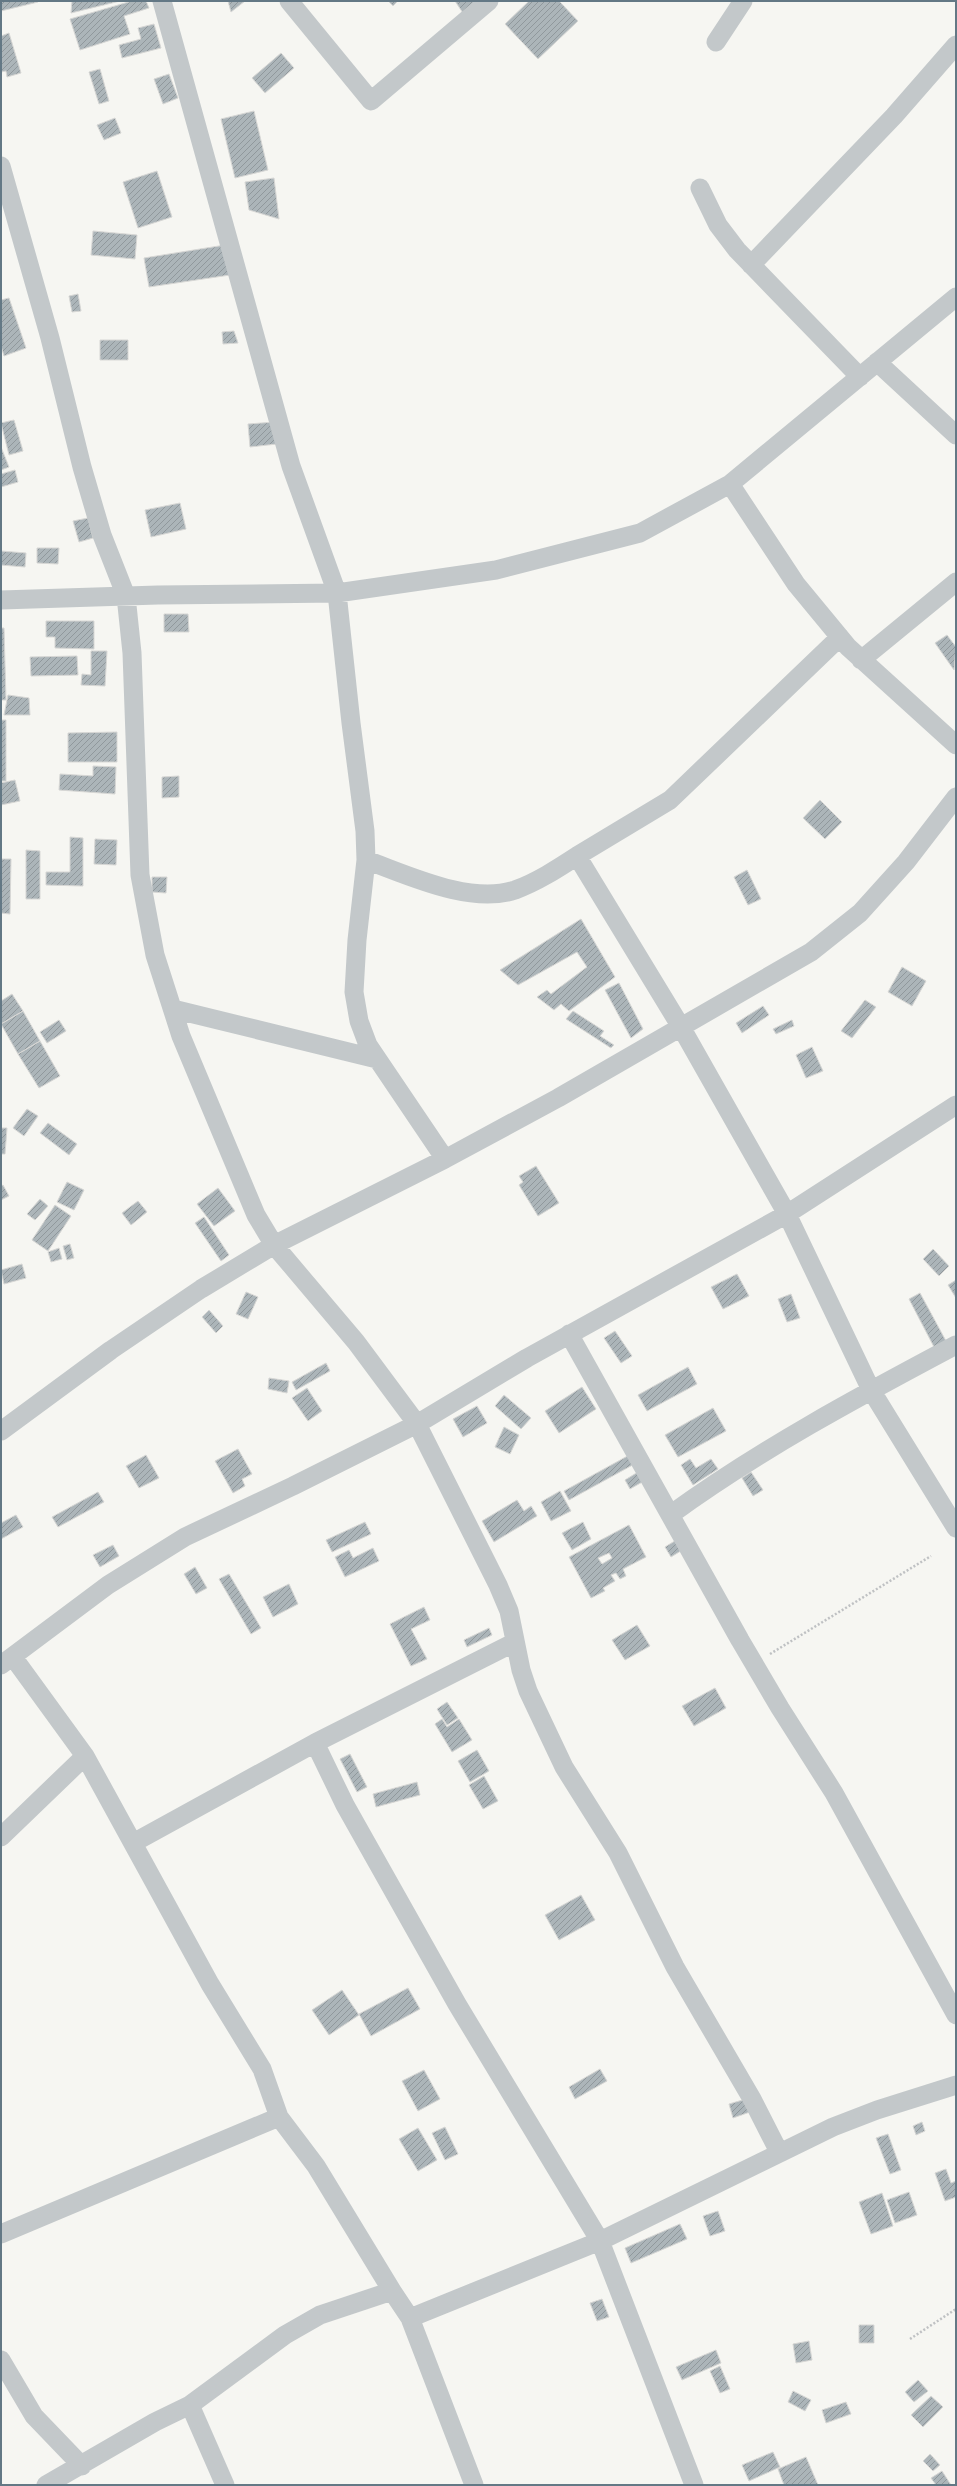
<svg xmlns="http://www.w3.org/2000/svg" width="957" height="2486" font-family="'DM Sans',sans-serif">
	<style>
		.building { fill: url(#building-hatch); stroke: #d7d7d5; fill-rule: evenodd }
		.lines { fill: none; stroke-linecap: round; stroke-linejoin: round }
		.path { stroke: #bfc1c3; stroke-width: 2.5; stroke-dasharray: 2 2; stroke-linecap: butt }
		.street { stroke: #c3c8ca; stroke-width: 19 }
	</style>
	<defs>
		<pattern id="building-hatch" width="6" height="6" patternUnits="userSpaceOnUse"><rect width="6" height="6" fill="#acb5b9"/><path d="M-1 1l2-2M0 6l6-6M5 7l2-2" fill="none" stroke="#90989c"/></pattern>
	</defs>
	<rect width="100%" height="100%" fill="#f6f6f2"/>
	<path class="building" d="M1,1H38V2L1,11Z
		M72,1H120L71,13Z
		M132,1H146L149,8L124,16L130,34L80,50L70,19Z
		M228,1H245L231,12Z
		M388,1H398L393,6Z
		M455,1H473L475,4L463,13Z
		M529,1H559L578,21L538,59L505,24Z
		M154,24L161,48L122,58L119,45L141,39L138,28Z
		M9,33L21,73L7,77L6,71L1,72V36Z
		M281,53L294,68L265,93L252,78Z
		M100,69L109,101L99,104L89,72Z
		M169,74L178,98L163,104L154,79Z
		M254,111L268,170L235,178L221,119Z
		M115,118L121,133L104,140L97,125Z
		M157,171L172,217L138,228L123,182Z
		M274,178L279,219L249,210L245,182Z
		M93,231L137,235L135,259L91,255Z
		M225,245L230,275L149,287L144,258Z
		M78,294L81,311L72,312L69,296Z
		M9,298L26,348L4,356L1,346V300Z
		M234,331L238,343L223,344L222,332Z
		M100,340H128V360H100Z
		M14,420L23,451L9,455L1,423Z
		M275,422L277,444L250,447L248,424Z
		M1,447L9,467L1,470Z
		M15,470L18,482L1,487V474Z
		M180,503L186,529L151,537L145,510Z
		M88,518L93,538L79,542L73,521Z
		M37,548H59L58,564L37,563Z
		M1,551L26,553L25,567L1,565Z
		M164,614H188L189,632H164Z
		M46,621H94V649L55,648V637H46Z
		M1,628H4L6,700H1Z
		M947,635L956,647L954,670L935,643Z
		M91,651H107L105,686L81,685L82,674L91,675Z
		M77,656L78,675L31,676L30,657Z
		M8,695L29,698L30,715H4Z
		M1,720H6V781H1Z
		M117,732V762H68V733Z
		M93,766L116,767L115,794L59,790L60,774L93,776Z
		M179,776V797L162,798V777Z
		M15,780L20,801L1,805V783Z
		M820,800L842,822L825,839L803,818Z
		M70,837L83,838V886L46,885V872H70Z
		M95,839L117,840L116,865L94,864Z
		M26,850L40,851V899H26Z
		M1,859H11L10,914L1,913Z
		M747,870L761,899L748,905L734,877Z
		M152,877H167L166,893L152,892Z
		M581,919L615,977L569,1011L561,1004L554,1010L537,997L547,990L551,994L587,967L577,952L518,985L500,970Z
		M902,967L926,981L912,1006L888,992Z
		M619,983L643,1029L631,1038L605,990Z
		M12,994L23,1011L1,1024V1001Z
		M865,1000L876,1007L852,1038L841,1031Z
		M763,1006L769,1015L742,1033L736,1023Z
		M23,1011L40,1041L18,1054L1,1024Z
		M573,1011L604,1031L600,1036L614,1045L611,1048L566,1019Z
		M59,1020L66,1031L47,1043L40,1032Z
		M792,1020L794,1026L776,1034L773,1029Z
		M40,1041L60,1076L39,1088L18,1054Z
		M812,1047L823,1071L806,1078L796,1055Z
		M27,1109L38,1116L24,1136L13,1128Z
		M48,1123L77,1144L69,1155L40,1133Z
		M1,1128H7L5,1154H1Z
		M536,1166L559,1203L538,1216L519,1185L523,1182L519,1176Z
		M67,1182L84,1190L74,1210L57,1202Z
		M3,1185L9,1196L1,1200V1186Z
		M218,1188L235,1211L214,1226L197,1204Z
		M40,1199L48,1206L35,1220L27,1214Z
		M138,1201L147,1212L131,1225L122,1213Z
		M55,1205L71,1216L48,1251L32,1240Z
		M204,1217L229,1255L221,1261L195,1223Z
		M70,1244L74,1258L67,1260L63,1246Z
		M59,1248L62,1259L51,1262L48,1252Z
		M933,1249L949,1266L939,1276L923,1259Z
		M22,1264L26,1278L4,1284L1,1270Z
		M737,1274L749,1296L723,1309L711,1287Z
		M956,1280V1298L948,1285Z
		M246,1292L258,1297L248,1319L236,1314Z
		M920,1293L946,1341L934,1347L909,1299Z
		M791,1294L800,1318L787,1322L778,1299Z
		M209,1310L223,1326L216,1333L202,1317Z
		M615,1331L632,1356L621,1363L604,1338Z
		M326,1363L330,1371L296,1390L292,1382Z
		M688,1367L697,1384L647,1411L638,1395Z
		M269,1378L289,1381L287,1393L268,1389Z
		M582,1387L596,1409L559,1433L545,1411Z
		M307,1388L322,1411L308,1421L292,1398Z
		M504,1395L531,1418L521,1429L495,1406Z
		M477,1406L487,1423L463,1437L453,1419Z
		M713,1408L726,1431L678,1457L665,1435Z
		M504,1427L519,1435L510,1454L495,1447Z
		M238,1449L252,1474L242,1479L245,1486L233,1493L215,1461Z
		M633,1453L638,1462L569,1500L564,1491Z
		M146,1455L159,1478L139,1488L126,1466Z
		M690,1459L696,1468L711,1459L718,1469L693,1485L681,1465Z
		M638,1472L644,1481L630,1489L625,1480Z
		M751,1472L763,1490L753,1496L742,1478Z
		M560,1491L571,1511L551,1521L541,1502Z
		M98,1492L104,1502L58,1527L52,1517Z
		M517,1500L524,1511L531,1506L537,1516L494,1542L482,1521Z
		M16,1515L23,1527L1,1539V1523Z
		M365,1522L371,1534L332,1552L326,1540Z
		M583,1522L591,1539L572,1550L562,1533Z
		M629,1525L646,1557L623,1569L626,1576L620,1579L616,1573L611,1575L615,1581L603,1588L605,1591L591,1598L569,1557ZM609,1553L612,1558L602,1564L598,1558Z
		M678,1539L684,1549L671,1557L665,1547Z
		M113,1545L119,1556L100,1567L93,1555Z
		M373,1548L379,1561L345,1577L335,1557L349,1550L353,1558Z
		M195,1567L207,1588L196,1594L184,1574Z
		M229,1574L261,1628L251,1634L219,1579Z
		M289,1584L298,1604L273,1617L263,1597Z
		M424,1607L430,1620L411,1629L427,1659L411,1666L390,1624Z
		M637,1625L650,1646L625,1660L612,1640Z
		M489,1628L492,1635L467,1647L464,1640Z
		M715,1688L726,1708L694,1726L682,1706Z
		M447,1702L458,1718L447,1725L437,1709Z
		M442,1719L447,1727L459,1719L472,1740L452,1752L435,1724Z
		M477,1750L489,1771L470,1782L458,1761Z
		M350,1754L367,1787L357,1792L340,1759Z
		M484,1776L498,1801L483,1809L469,1785Z
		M417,1782L420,1795L376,1807L373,1794Z
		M581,1895L595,1920L559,1940L545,1915Z
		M408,1988L420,2009L371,2036L359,2014Z
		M342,1990L359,2015L329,2035L312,2010Z
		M600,2069L607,2081L575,2099L569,2087Z
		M424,2070L440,2099L418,2111L402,2081Z
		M746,2099L750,2112L733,2118L729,2104Z
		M922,2122L925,2131L916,2135L913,2126Z
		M445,2127L458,2154L445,2160L432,2133Z
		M418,2128L437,2160L418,2171L399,2139Z
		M888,2134L901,2170L890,2174L876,2138Z
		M946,2169L951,2183L956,2181V2197L945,2201L935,2173Z
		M909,2192L917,2215L895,2223L887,2200Z
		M882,2193L893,2226L871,2234L859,2202Z
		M718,2211L725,2231L710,2236L703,2216Z
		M680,2224L687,2239L631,2263L625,2248Z
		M602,2299L609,2317L597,2321L590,2303Z
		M859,2325H874V2343H859Z
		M809,2341L812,2360L796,2363L793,2344Z
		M716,2350L721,2363L682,2380L676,2367Z
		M720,2366L730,2389L720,2393L710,2371Z
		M918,2380L928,2391L914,2402L905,2392Z
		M793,2391L811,2400L805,2411L788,2402Z
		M931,2396L943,2407L923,2427L911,2415Z
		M846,2402L851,2414L826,2423L822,2410Z
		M773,2452L780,2467L749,2481L742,2465Z
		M930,2454L940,2465L933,2471L923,2461Z
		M806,2457L818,2485H784L778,2469Z
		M942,2471L951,2485H936L931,2478Z"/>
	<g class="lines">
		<path class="path" d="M770,1654L931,1556
			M910,2339L956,2309"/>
		<path class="street" d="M162,1L291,466L337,593L351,723L365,831L366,860L357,940L354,992L359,1021L368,1045L445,1159
			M289,1L371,101L489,1
			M716,42L743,1
			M1,166L50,338L82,467L102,535L126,596L132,653L140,875L155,955L181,1036L256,1215L274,1245L356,1342L417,1424L498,1585L509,1611L521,1670L528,1691L564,1767L618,1853L675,1967L752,2099L779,2152
			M700,188L718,225L737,250L860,377
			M751,265L894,116L956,45
			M877,362L956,435
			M730,484L796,584L848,647L956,745
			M1,600L158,595L337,593L496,570L640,533L730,484L956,297
			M840,637L670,800L577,856L681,1027L787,1214L871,1390L956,1528
			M861,660L956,582
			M366,860C408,875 470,905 515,890C537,882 557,869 577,856
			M173,1009L377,1059
			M569,1334L740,1640L780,1708L834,1793L956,2015
			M1,1431L111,1350L201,1289L274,1245L445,1159L558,1098L811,952L860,913L906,862L956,797
			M670,1515C759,1450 858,1397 956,1345
			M13,1657L85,1756L210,1984L262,2069L279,2117L316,2166L392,2291
			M1,1665L108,1585L185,1537L293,1486L417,1424L527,1358L787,1214L956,1105
			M315,1743L345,1805L457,2004L600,2241L694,2485
			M1,1837L85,1756
			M133,1843L315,1743L515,1642
			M1,2234L279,2117
			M410,2318L600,2241L833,2127L877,2110L956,2085
			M1,2360L34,2416L82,2466
			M190,2405L225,2485
			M46,2485L155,2422L190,2405L285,2335L320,2315L392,2291L410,2318L474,2485"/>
	</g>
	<rect width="957" height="2486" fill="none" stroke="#637885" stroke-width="4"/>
</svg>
